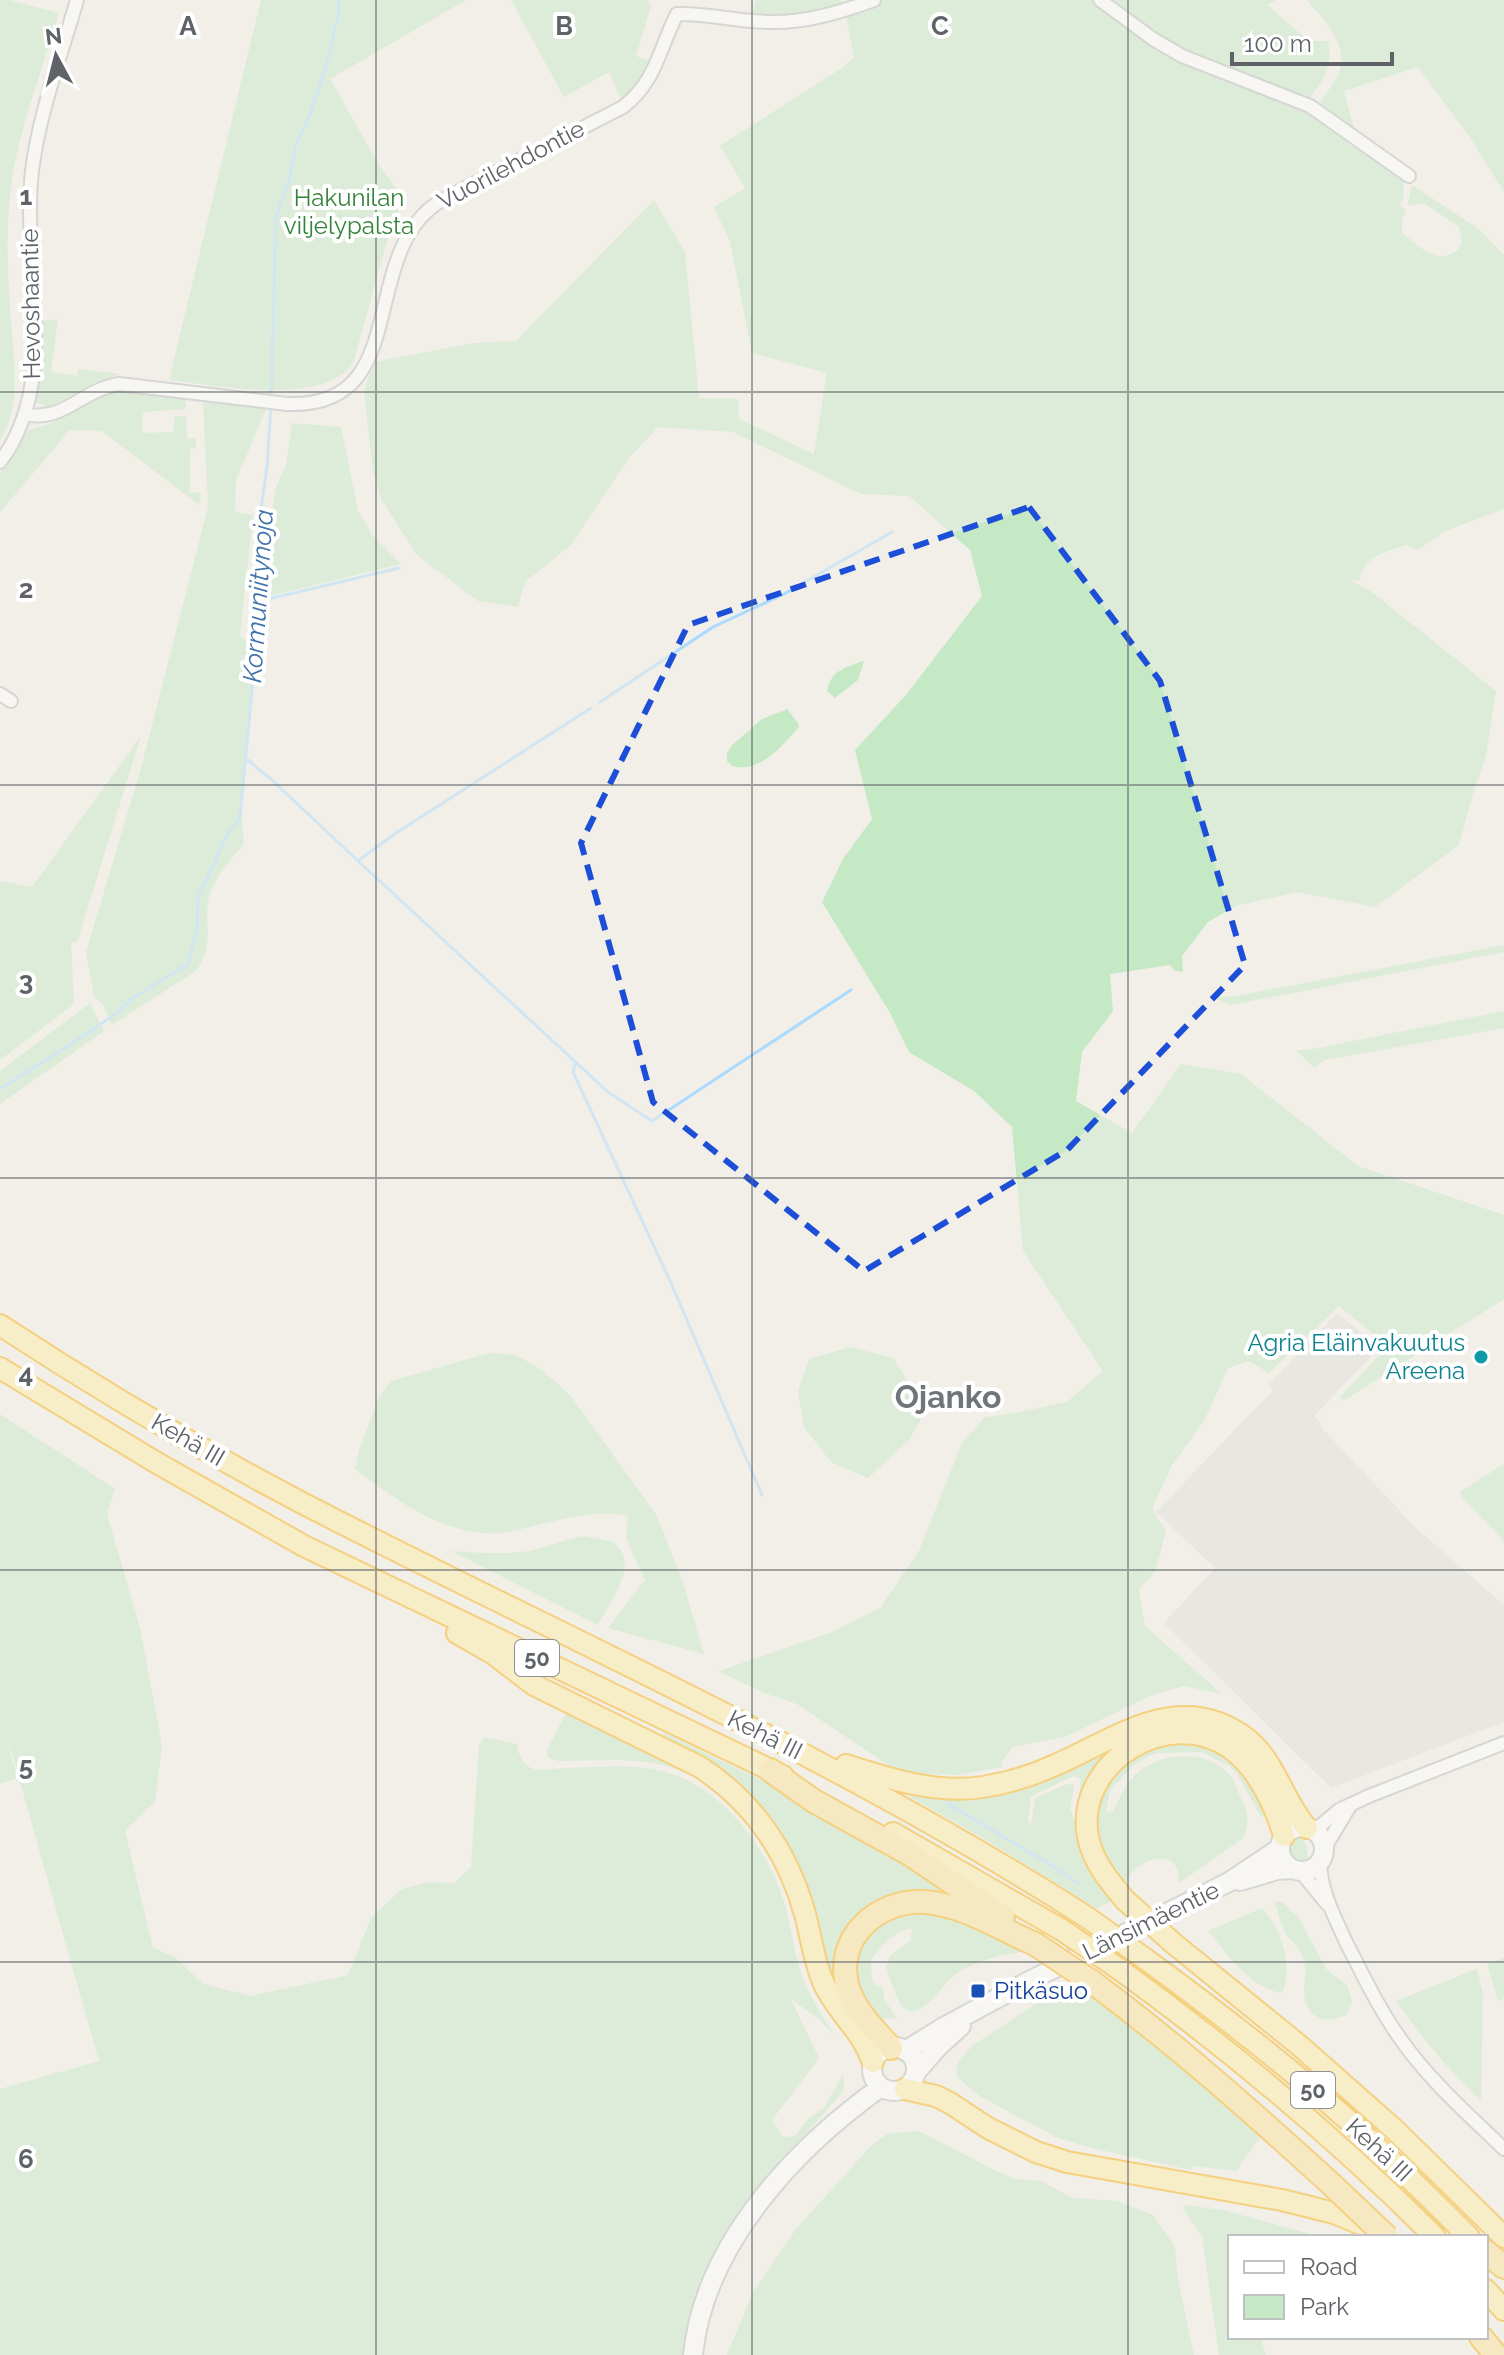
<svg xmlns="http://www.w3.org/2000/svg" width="1504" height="2355" font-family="Raleway,sans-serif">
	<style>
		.industrial { fill: #e0deda }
		.green { fill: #c5e8c5; fill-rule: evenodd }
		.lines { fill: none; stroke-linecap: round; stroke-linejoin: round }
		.stream { stroke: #aadaff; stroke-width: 3 }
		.minor-casing { stroke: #b5b8bc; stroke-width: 16 }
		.secondary-casing { stroke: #b6babf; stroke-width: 22 }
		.trunk-casing { stroke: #f9ab00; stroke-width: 24 }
		.motorway-casing { stroke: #f9ab00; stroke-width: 26 }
		.minor { stroke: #fff; stroke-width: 12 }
		.secondary { stroke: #fff; stroke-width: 18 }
		.trunk { stroke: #feeaa1; stroke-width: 20 }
		.motorway { stroke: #fde293; stroke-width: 22 }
		.trunk-bridge-casing { stroke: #f9ab00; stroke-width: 24; stroke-linecap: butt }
		.motorway-bridge-casing { stroke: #f9ab00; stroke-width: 26; stroke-linecap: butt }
		.trunk-bridge { stroke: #feeaa1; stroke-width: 20 }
		.motorway-bridge { stroke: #fde293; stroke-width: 22 }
		.marked { fill: none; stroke: #1d4ed8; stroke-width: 6; stroke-dasharray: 16 10; stroke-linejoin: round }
		.grid { fill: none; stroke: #5f6368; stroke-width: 2; stroke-opacity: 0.55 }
		.culture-dot { fill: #0f9aa8; stroke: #fff; stroke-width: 3 }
		.transit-dot { fill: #1a4fb4; stroke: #fff; stroke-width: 3 }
		.labels { text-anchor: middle; stroke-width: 8; stroke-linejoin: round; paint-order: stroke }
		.shield { fill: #fff; stroke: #8f9295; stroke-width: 2 }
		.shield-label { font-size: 22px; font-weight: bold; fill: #5f6368 }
		.street-label { font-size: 24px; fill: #5f6368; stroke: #fff }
		.park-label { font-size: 24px; fill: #348238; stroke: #fff }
		.culture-label { font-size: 24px; fill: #0d838f; stroke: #fff; text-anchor: end }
		.transit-label { font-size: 24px; fill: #164399; stroke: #fff; text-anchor: start }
		.water-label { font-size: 26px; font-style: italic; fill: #4174aa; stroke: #fff }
		.district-label { font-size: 32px; font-weight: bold; fill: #70757a; stroke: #fff }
		.grid-label { font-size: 26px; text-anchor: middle; font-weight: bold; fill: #5f6368; stroke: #fff; stroke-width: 8; stroke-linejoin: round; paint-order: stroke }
	</style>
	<rect width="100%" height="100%" fill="#f1efe8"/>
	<path class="industrial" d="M1337,1313L1379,1348L1314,1416L1322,1424L1320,1426L1418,1530L1504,1605V1722L1331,1788L1164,1623L1215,1568L1156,1512L1273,1390L1268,1385Z"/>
	<path class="green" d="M0,0H10L59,13C44,64 24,115 14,167C5,216 7,270 11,320C13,361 23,403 0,440Z
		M261,0H466L330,79L379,165L403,198L386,244L354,361C327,408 215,385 169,380Z
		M511,0H647L651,6L636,56L652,62L641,85L622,101L609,72L564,97Z
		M756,0H841L844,8L793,18L751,17Z
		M882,0H1091L1176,60L1309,111L1403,178L1404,196L1400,206L1405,209L1406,213L1402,218V233C1421,247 1436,267 1459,249L1462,241L1459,227L1424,203L1409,206L1408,203L1412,185L1479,229L1504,255V509L1445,531L1418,550L1407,545C1387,551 1362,556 1360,581L1348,579L1369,590L1496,691L1486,756L1473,793L1459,845L1375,907L1297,892L1236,906L1208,922L1182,956L1183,972L1174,970L1170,965L1110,974L1113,1011L1082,1052L1076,1101L1132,1133L1181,1064L1241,1074L1358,1166L1504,1215V1299L1343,1401L1340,1397L1388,1346L1339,1306L1269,1373L1249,1361L1228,1368L1204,1421L1172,1465L1152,1509L1166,1531L1155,1572L1139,1589L1145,1626L1222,1694L1184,1686L1152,1695L1065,1737L1012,1747L1002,1762V1767L957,1775L909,1773L891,1767L797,1704L764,1693L719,1671L832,1632L880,1608L919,1551L962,1443L985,1417L1015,1413L1067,1402L1103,1371L1023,1251L1012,1127L974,1091L909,1052L890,1013L822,902L843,859L872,819L855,750L906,695L982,596L970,550L909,496L861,494L733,432L658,427L629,458L571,545L525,582L518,607L478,601L417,555L381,499L373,471L364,391L374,362L474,343L516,341L654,200L685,252L699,398L738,399L739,419L814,454L827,373L752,353L730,242L714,207L745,188L720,146L845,66L854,57L846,16Z
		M1111,0H1276L1267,5L1309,41H1328C1333,69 1324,77 1309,100L1181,49Z
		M1307,0H1504V192L1470,137L1418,67L1344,91L1354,129L1318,105C1325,94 1339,79 1341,66C1345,40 1322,18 1307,0Z
		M58,319L51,372L77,376L79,369L120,374L98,381L48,407L35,402L39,357V321Z
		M121,391L185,397L186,409L143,412L142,433L173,432L175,416H186L187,438L196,439V448L190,449V492L201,493L199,505L102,431L70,430L0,512V473L9,464L28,430L49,424L108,393Z
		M203,399L267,407L236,480L235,512L253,515L240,636L246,640L250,670L252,671L241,804L244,844C231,860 214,877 209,897C203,927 216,942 196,971L112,1025L103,1005L94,996L86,952L141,768L208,507Z
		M292,423L341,427L358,511L373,536L401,564L269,596L273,506L276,487L286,465Z
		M864,661L858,680L835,698L827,691C831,670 846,667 864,661Z
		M787,709L798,723L799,727C782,746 759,774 732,766L727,761V754L731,746L762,719Z
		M141,736L77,942H71L74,1004L0,1060V881L32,887Z
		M1504,945V952L1231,1005L1211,996L1230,997Z
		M90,1003L104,1031L0,1104V1071Z
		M1504,1011V1028L1325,1060L1314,1068L1296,1050H1308Z
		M850,1347L893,1358L926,1410L909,1440L868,1478L831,1462L804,1427L798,1391L809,1359Z
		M489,1353L516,1355L542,1370L570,1395L657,1516L683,1583L704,1654L608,1628L645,1580L626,1538L628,1516C589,1508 551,1523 512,1531C453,1543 399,1502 355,1469L359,1450L379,1397L391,1381Z
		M0,1414L115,1489L107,1514L140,1628L162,1745L155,1802L125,1831L153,1948L175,1957L203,1984L251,1996L348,1975L371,1918L402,1889L428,1882L454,1883L471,1867L479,1745L484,1737L517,1744C518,1755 524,1768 538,1770C546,1771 559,1768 568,1768C607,1767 651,1762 687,1780C730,1802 763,1846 780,1890C791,1920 793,1954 805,1984C813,2002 825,2020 836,2037L820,2020L791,1999L819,2058L772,2120L782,2136L790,2137L796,2135L809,2118L824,2108L843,2074L844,2090L793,2149L730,2228L705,2274L690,2321L685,2355H0V2089L99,2061L2,1718L17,1778L0,1784Z
		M1504,1464V1541L1461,1496L1460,1492Z
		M585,1536L614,1542C618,1547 623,1552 624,1559C629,1577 607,1608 598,1625L451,1551C478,1553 503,1555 529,1551C548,1547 566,1539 585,1536Z
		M568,1709C663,1754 752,1785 792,1892C802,1918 805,1947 815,1974C824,1999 840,2020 857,2040L853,2044C836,2023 820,2002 811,1977C803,1954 800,1929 793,1906C772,1846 728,1780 662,1765C629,1757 592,1761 558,1761L549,1758L547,1754L548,1748Z
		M1167,1722L1255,1763L1159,1730L1086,1799L1116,1899L1096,1909L986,1840L895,1788L955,1794ZM1074,1776L1081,1779L1076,1826L1070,1809L1074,1786L1072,1784L1064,1785L1035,1798L1031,1824L1028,1822L1031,1796Z
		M662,1732L804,1801L978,1907L949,1900L862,1917L848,2000L831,1984L791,1857L671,1745Z
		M1161,1743C1173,1743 1188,1740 1200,1743C1237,1749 1254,1785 1270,1814L1261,1817L1237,1774L1228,1765L1202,1752L1156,1753L1143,1759L1132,1767L1110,1791L1106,1811L1113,1812C1119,1799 1125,1785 1135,1775C1158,1752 1209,1748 1230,1776C1234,1780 1236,1787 1238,1792C1247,1809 1251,1820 1243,1838L1179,1883C1178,1876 1179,1869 1174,1864C1164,1852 1142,1862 1133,1871C1129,1876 1127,1883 1124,1888L1112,1873L1098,1840L1095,1820L1106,1782L1121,1764Z
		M1301,1835L1307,1847L1308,1863L1297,1862L1288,1852L1291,1840Z
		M1281,1901L1299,1918L1326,1969L1347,1985L1352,2002L1346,2015C1333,2020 1322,2023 1311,2012C1297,1996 1310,1977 1303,1958C1300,1947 1290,1941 1285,1932C1280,1923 1278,1912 1275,1902Z
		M1262,1908C1281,1928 1294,1966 1282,1993C1251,1989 1227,1954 1208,1931Z
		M945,1911L1022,1950L1023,1952C1000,1954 977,1961 957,1973C944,1982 927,2014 909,2011C898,2008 890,1978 886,1967L890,1956L911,1940L912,1928C894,1931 881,1946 871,1961C872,1972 869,1985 883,1989L885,2001L898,2019L886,2018L878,2022C860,1997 843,1972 860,1941C866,1930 883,1920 893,1912Z
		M1504,1958V1998L1498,2001L1487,1964Z
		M1477,1969L1483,1993L1481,2101C1449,2070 1422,2038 1396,2001Z
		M1071,1981C1137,2030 1200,2081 1260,2137L1236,2171L1194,2166L1191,2170L1092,2148L1058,2138L981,2097L957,2077V2063L972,2046Z
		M919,2131L996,2171L1016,2179L1041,2181L1072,2198L1117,2201L1153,2215L1175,2247L1178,2280L1194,2355H727L753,2292L796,2229L871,2146L887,2134Z
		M1184,2205L1223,2210L1321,2237H1230V2337H1260L1266,2355H1219L1202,2236L1183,2209Z"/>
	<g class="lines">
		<path class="stream" d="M271,398L276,217L289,180L296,144L311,112L325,70L339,12V0
			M260,601L399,568
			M600,702L713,627L784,594L892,532
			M248,760L272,780L358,861L393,835L591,708
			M358,861L608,1092L652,1121L851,990
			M576,1062L573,1072L671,1283L762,1495
			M0,1089L68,1046L117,1013L130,1000L188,964L197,930L198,898L226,837L240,817L261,595L260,516L267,467L271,405
			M948,1804L1053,1866L1079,1884"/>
		<g class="minor-casing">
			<path id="minor" d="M1100,0L1153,39L1182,56L1310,106L1409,176
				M25,414C63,423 83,389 119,384L287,404C417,409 354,249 444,199L623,107C656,82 659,49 677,14C708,13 739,22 770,22C805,23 841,12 874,0
				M0,462C62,380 21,265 32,171C39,113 61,56 77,0
				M0,694L11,701
				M1314,1831L1339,1810L1369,1796L1504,1743
				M1324,1849L1350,1806
				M1320,1863C1321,1892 1335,1918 1347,1944C1364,1977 1380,2011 1402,2041C1430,2081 1469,2115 1504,2149
				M1300,1871L1327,1904"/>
		</g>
		<g class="secondary-casing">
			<path id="secondary" d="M1280 1849a22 22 0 1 1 44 0a22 22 0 1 1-44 0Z
				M1240,1881L1277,1870L1292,1869
				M872 2069a22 22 0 1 1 44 0a22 22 0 1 1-44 0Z
				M905,2051L942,2028L1029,1981L1229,1882L1280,1848
				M916,2072L939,2046L961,2026
				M693,2355C704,2245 794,2149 881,2087"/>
		</g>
		<g class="trunk-casing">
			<path id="trunk" d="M0,1325C99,1390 201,1450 306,1505C568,1640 839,1758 1088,1918
				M0,1368L157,1463L304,1546L783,1776
				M457,1633L492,1653L534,1685L700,1767C753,1802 788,1853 805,1914C811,1937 814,1962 824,1984C833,2003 847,2018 859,2035C865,2043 869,2053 873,2062
				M846,1765C890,1779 935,1794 983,1787C1007,1783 1031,1776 1053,1766C1116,1739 1179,1688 1246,1738C1275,1760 1283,1801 1307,1828
				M893,1833L1062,1930
				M1125,1900C1109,1881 1093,1862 1088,1837C1074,1762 1169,1705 1230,1748C1257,1767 1275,1805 1284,1836
				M1173,1943L1300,2046L1395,2130L1504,2237
				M1144,1958C1211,2007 1278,2058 1341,2114C1385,2153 1427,2195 1469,2237
				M1119,1969C1232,2051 1337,2139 1435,2237
				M905,2089L936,2096L950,2103L988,2128L1036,2152L1067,2162L1282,2200L1334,2213L1375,2230
				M1486,2290L1504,2310"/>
		</g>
		<g class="motorway-casing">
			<path id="motorway" d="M770,1770L814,1801L908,1853L1003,1917
				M1092,1982C1176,2044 1253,2113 1330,2183
				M891,2048C875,2030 855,2011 848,1988C833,1938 878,1899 925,1902C964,1905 1000,1929 1035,1944
				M1486,2252L1504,2267
				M1481,2337L1496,2355"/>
		</g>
		<use href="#minor" class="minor"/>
		<use href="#secondary" class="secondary"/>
		<use href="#trunk" class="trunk"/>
		<use href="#motorway" class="motorway"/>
		<g class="trunk-bridge-casing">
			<path id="trunk-bridge" d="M1125,1900L1173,1943
				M1088,1918L1144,1958
				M1062,1930L1119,1969"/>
		</g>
		<g class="motorway-bridge-casing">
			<path id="motorway-bridge" d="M1035,1944L1092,1982
				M1330,2183L1387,2237"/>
		</g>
		<use href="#trunk-bridge" class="trunk-bridge"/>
		<use href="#motorway-bridge" class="motorway-bridge"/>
	</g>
	<path d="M0 0H1504V2355H0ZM1029,507L1160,681L1245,965L1067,1150L864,1271L653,1102L581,843L688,625Z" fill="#f1efe8" fill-opacity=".55" fill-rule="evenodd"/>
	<path class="marked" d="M1029,507L1160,681L1245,965L1067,1150L864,1271L653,1102L581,843L688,625Z"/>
	<path class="grid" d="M376,0V2355M752,0V2355M1128,0V2355M0,392H1504M0,785H1504M0,1178H1504M0,1570H1504M0,1962H1504"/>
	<circle class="culture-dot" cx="1481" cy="1357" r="8"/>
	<rect class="transit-dot" x="970" y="1983" width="16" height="16" rx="4"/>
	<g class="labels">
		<g class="shield">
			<rect x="515" y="1640" width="44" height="36" rx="6"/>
			<rect x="1291" y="2072" width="44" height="36" rx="6"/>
		</g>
		<g class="shield-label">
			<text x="537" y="1666">50</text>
			<text x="1313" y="2098">50</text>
		</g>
		<g class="street-label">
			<text transform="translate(511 165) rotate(-28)" y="8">Vuorilehdontie</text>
			<text transform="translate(31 304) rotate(-91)" y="8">Hevoshaantie</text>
			<text transform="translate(188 1440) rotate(30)" y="8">Kehä III</text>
			<text transform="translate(765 1735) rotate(27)" y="8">Kehä III</text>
			<text transform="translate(1151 1921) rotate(-26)" y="8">Länsimäentie</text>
			<text transform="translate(1379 2150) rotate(43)" y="8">Kehä III</text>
		</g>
		<g class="park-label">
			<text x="349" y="206">Hakunilan<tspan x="349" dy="28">viljelypalsta</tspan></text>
		</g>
		<g class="culture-label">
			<text x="1465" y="1351">Agria Eläinvakuutus<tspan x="1465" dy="28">Areena</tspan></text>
		</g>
		<g class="transit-label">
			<text x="994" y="1999">Pitkäsuo</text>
		</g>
		<g class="water-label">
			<text transform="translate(258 596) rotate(-86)" y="9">Kormuniitynoja</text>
		</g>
		<g class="district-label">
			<text x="948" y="1408">Ojanko</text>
		</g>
	</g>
	<g class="grid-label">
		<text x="188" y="35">A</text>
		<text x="564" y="35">B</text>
		<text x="940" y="35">C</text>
		<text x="26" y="205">1</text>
		<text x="26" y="598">2</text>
		<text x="26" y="990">3</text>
		<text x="26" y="1383">4</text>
		<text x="26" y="1775">5</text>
		<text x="26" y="2168">6</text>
	</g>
	<rect x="1228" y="2235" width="260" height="104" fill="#ffffff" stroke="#bfc1c3" stroke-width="2"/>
	<rect x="1244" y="2261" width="40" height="12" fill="#ffffff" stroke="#bfc1c3" stroke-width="2"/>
	<text x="1300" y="2275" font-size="24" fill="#5f6368">Road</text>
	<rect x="1244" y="2295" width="40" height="24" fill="#c5e8c5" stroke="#bfc1c3" stroke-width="2"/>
	<text x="1300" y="2315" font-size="24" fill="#5f6368">Park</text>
	<g transform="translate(56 56) rotate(353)" stroke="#ffffff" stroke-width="6" paint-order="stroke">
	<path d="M0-6L14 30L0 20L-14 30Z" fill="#5f6368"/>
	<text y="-12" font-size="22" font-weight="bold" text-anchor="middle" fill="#5f6368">N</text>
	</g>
	<path d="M1232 52v12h160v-12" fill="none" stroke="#5f6368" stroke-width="4"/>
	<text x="1244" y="52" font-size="24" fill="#5f6368" stroke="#ffffff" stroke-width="6" paint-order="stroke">100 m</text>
</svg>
